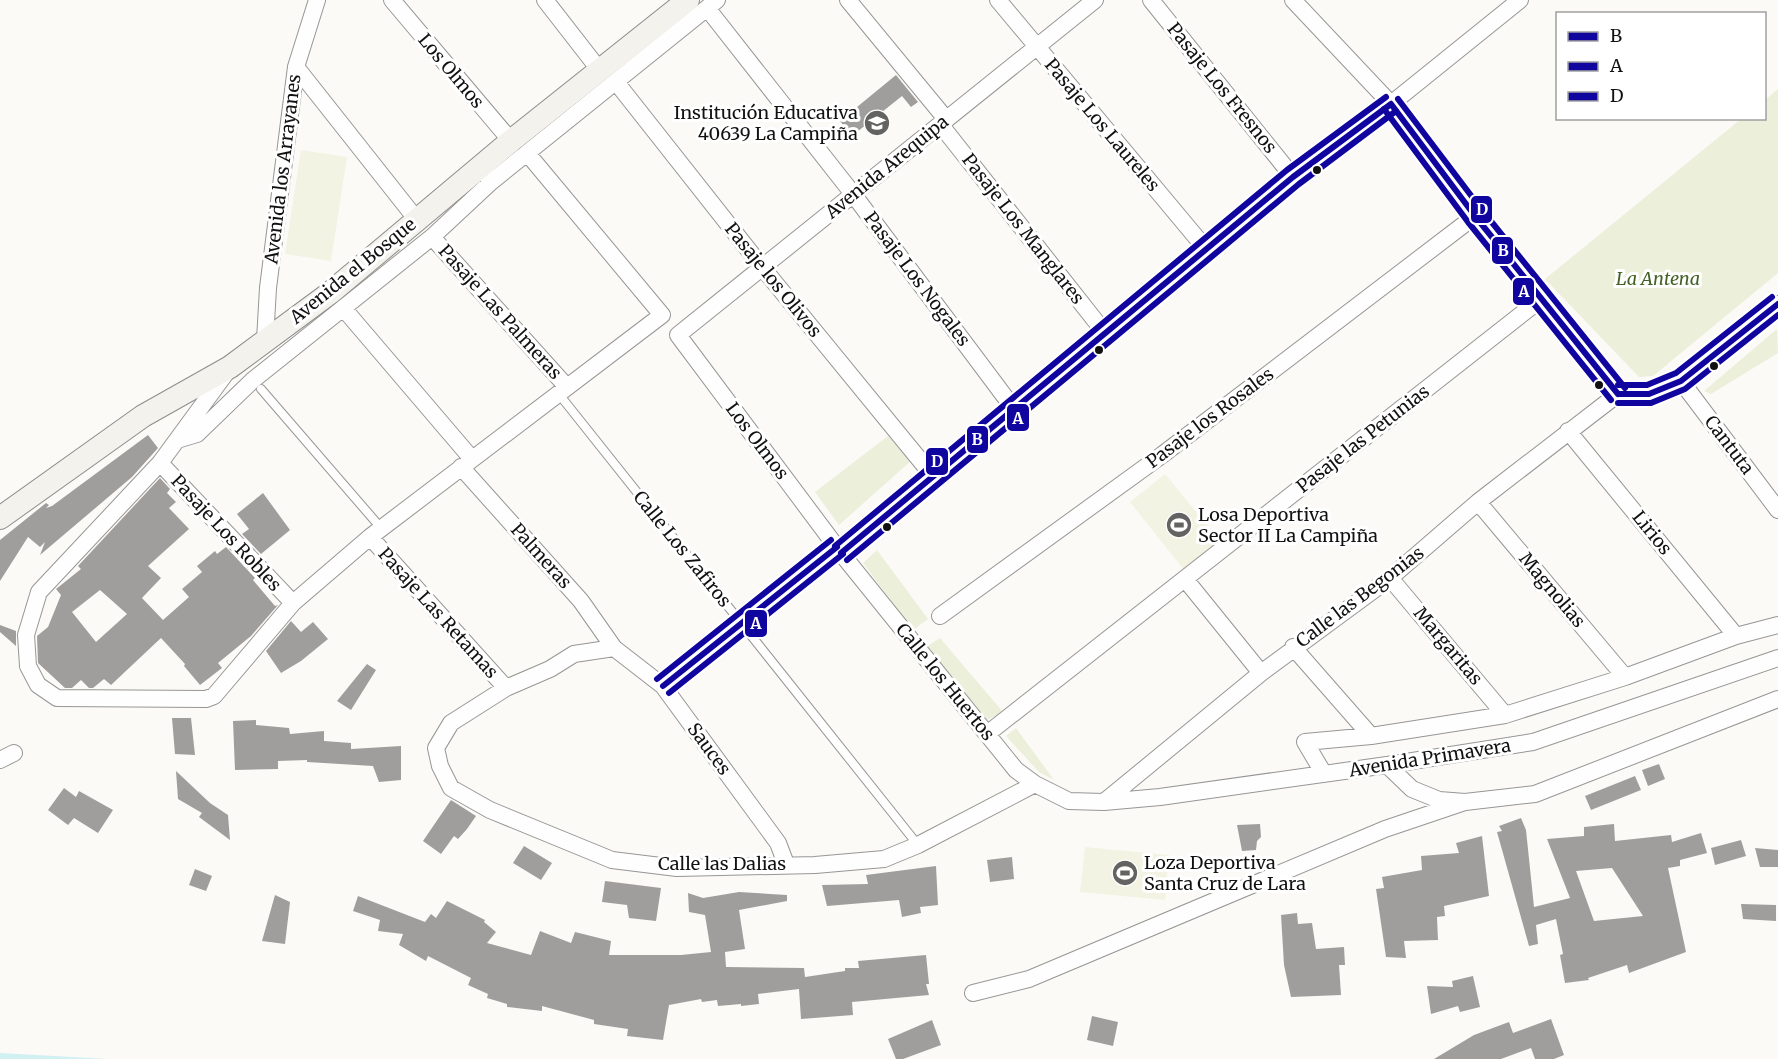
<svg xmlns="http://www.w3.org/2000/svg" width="1778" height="1059" font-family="Merriweather,serif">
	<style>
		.green { fill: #ecefda }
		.pitch { fill: #f3f3e3 }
		.water { fill: #d1f0f2 }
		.building { fill: #a09e9c; fill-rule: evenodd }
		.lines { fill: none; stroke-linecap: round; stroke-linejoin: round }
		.lane-casing { stroke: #979695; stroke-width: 10 }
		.street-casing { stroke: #979695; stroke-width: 18 }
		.secondary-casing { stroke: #8d8d8b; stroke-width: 24 }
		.lane { stroke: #fffefe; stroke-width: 8 }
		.street { stroke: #fffefe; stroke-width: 16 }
		.secondary { stroke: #f4f2ed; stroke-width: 22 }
		.bus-1-casing { stroke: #fff; stroke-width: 10 }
		.bus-2-casing { stroke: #fff; stroke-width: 10 }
		.bus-3-casing { stroke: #fff; stroke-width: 10 }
		.bus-1 { stroke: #10069f; stroke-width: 6 }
		.bus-2 { stroke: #10069f; stroke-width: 6 }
		.bus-3 { stroke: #10069f; stroke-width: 6 }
		.bus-dot { fill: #111; stroke: #fff; stroke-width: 2 }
		.labels { text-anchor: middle; stroke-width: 6; stroke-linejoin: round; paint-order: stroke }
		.street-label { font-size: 18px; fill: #111; stroke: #fff }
		.poi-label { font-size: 18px; fill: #111; stroke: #fff; text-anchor: start }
		.park-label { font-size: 18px; font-style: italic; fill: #446227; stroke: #fff }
		.line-badge { stroke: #fff; stroke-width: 2 }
		.badge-label { font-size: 16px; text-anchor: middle; font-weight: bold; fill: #fff }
	</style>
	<rect width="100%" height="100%" fill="#fcfaf7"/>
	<path class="green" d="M1778,89V273L1653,376L1639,377L1545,279L1741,119L1764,118L1765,100Z
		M1777,329L1778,353L1711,394L1704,391Z
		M888,436L912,460L839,525L815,492Z
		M877,550L928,619L913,630L863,563Z
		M940,638L1003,712L987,720L926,647Z
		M1016,728L1054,780L1039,772L1006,736Z"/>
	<path class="pitch" d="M301,150L347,157L331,261L285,254Z
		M1165,474L1220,541L1184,570L1130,502Z
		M1085,847L1169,855L1165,900L1080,892Z"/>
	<path class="water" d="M0,1053L108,1059H0Z"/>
	<path class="building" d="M896,75L918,102L911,107L902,96L852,136L840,121Z
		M148,435L158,448L132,477L40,555L45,542L40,547L28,537L0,581V540L46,503L49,505L46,508L52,506Z
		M160,478L170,489L167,493L176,502L169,508L189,529L148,566L161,578L142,598L163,620L189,597L182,589L202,572L197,566L215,551L217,554L226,547L255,578L253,580L275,606L278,605L251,636L218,663L222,668L200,685L184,666L185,664L161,638L111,685L104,679L93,688H89L81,680L72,688H65L38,663L37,636L48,627L61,595L56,589L81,569L78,566ZM100,590L127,614L96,642L72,612Z
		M263,493L290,530L261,554L242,534L249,529L237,514Z
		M291,621L301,632L313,622L328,639L301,661L281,673L266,651Z
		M0,625L16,631V646L0,632Z
		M367,664L376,670L351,710L337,701Z
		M172,718H191L195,755L175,754Z
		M256,720V725L289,728L290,734L324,731V741L351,743V749L401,746V780L379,782L373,766L307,762V760L278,761V769L235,770L233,721Z
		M1659,764L1665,779L1648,786L1642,770Z
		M176,771L210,803L228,815L230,840L199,817L202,813L178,799Z
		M1635,776L1641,790L1591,810L1585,796Z
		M64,788L76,797L79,791L113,810L98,833L74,818L68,825L48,810Z
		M451,800L476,816L467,829L458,839L454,836L441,854L423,841Z
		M1521,818L1526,830L1534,907L1570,898L1547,839L1584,836V827L1614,824L1615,841L1671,835L1672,842L1701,833L1707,853L1680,860V866L1668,868L1686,952L1629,973L1627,965L1588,978L1589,980L1565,983L1560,955L1563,954L1556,919L1536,925L1538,944L1529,946L1497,832L1502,831L1499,826ZM1612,868L1643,916L1594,921L1576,871Z
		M1260,824L1261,837L1257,841L1256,850L1242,851L1237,825Z
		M1482,836L1489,896L1444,906L1445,916L1437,917L1438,940L1404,941L1406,958L1386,957L1376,889L1384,888L1382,877L1422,870L1421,856L1459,853L1456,843Z
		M1741,840L1746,856L1715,865L1711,848Z
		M524,846L552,863L541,880L513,863Z
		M1755,848L1778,850V867H1760Z
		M1012,857L1014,879L990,882L987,860Z
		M936,866L938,905L920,907L921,913L902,917L899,900L827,906L822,885L868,884L866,875Z
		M195,869L212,876L206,891L189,885Z
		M605,881L661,888L656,921L629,918L627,905L602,902Z
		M739,892L787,895V901L739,910L745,949L725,952L726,967L804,968L805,977L845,971V968H859L858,961L926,955L929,984H926L929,995L852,1002L853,1015L801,1019L799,989L758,994L759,1004L741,1006V1004L718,1006L717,1000L702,1002L701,999L669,1005L663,1040L627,1036L628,1029L594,1024V1020L542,1006V1011L507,1007V1004L487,998L488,994L468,985L471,978L428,956L426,961L399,945L403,934L378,931L380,920L353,911L358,896L425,922L431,914L436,918L447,901L485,920L484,922L496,932L487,943L531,955L540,931L571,943L575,932L611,941L609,955H681L711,952L705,915L689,912L688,893L703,898Z
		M275,895L290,902L285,944L262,941Z
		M1741,904L1776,905V921L1743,919Z
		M1297,913L1298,924L1312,923L1316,949L1344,947L1345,965H1339L1341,995L1291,997L1284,965L1281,915Z
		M1473,976L1480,1007L1460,1012L1458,1006L1431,1014L1427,986L1453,987L1452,981Z
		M1092,1016L1118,1022L1113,1046L1087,1040Z
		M1551,1019L1564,1055L1554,1059H1535L1531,1048L1501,1059H1434L1474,1035L1509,1022L1513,1033Z
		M932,1020L941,1045L903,1059H896L888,1039Z"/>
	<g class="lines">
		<g class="lane-casing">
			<path id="lane" d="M261,389L381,528
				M558,393L918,845"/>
		</g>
		<g class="street-casing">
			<path id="street" d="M392,0L511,141
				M545,0L601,72
				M848,0L946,119
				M998,0L1206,249
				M1095,0L678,335L841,553L1016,770L1035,784L1069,801L1104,802L1160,797L1387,765L1533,742L1778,658
				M1151,0L1293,177
				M1293,0L1391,104L1475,216L1618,394
				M707,8L853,194L1014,409
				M296,67L417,220
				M616,82L762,267L933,476
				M940,124L1105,333
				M486,175L491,182L717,0
				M432,237L567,387
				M344,309L472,459
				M265,340L268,288L296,67L317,0
				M226,373L160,463L39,592L26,635L28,666L38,685L57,698L206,699L214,696L293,603L370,537L662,315L527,153
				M1681,381L1778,510
				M1618,394H1649L1681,381L1778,304
				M1568,431L1736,636
				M177,440L197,434L253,380L432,237L491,182
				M160,463L293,603
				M461,467L581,601L614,648L663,686L778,843L786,864
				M1478,502L1625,677
				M370,537L506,688
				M841,553L1293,177L1391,104L1520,0
				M1390,578L1505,715
				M1185,579L1261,673
				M940,616L1162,455L1475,216
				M1293,647L1371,736
				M614,648L574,654L550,669L506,688L451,723L436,748L440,766L451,788L490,810L612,860L677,868L815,865L884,859L918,845L1035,784
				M663,686L837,547
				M987,734L1541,299
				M0,760L14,753
				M1387,765L1412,789L1439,800L1465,802L1535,794L1778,699
				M1324,774L1305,742L1371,736L1505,715L1625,677L1736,636L1778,625
				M1104,802L1261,673L1390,578L1478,502L1618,394
				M973,993L1029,979L1385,829L1465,802"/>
		</g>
		<g class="secondary-casing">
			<path id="secondary" d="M0,518L143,416L230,367L330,293L511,141L688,0"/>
		</g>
		<use href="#lane" class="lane"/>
		<use href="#street" class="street"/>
		<use href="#secondary" class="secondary"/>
		<g class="bus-1-casing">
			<path id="bus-1" d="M1391,104L1475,216L1618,394
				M1618,394H1649L1681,381L1778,304
				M841,553L1293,177L1391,104
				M663,686L837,547"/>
		</g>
		<g class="bus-2-casing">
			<path id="bus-2" d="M1384,109L1468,222L1611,400
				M1618,403H1651L1685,389L1778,315
				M847,560L1299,184L1396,111
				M669,693L843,554"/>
		</g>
		<g class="bus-3-casing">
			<path id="bus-3" d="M1398,99L1482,210L1625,388
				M1618,385H1647L1676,373L1772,297
				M835,546L1287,170L1386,97
				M657,679L831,540"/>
		</g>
		<use href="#bus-1" class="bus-1"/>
		<use href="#bus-2" class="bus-2"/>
		<use href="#bus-3" class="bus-3"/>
	</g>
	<defs>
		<g id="school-disc" transform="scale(1.35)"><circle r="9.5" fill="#636362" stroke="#fff"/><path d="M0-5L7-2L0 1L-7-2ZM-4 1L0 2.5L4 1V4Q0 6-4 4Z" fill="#fff"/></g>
		<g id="stadium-disc" transform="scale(1.35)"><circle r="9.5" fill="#636362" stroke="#fff"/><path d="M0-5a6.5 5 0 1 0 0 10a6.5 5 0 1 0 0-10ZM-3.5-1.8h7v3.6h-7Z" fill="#fff"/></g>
	</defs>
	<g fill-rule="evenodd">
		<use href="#school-disc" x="877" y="123"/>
		<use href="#stadium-disc" x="1179" y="525"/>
		<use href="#stadium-disc" x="1125" y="873"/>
	</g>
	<g class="bus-dot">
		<circle cx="1317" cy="170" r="5"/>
		<circle cx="1099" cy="350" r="5"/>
		<circle cx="1714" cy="366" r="5"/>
		<circle cx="1599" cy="385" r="5"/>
		<circle cx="887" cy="527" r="5"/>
	</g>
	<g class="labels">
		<g class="street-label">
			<text transform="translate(451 71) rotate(50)" y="6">Los Olmos</text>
			<text transform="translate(1222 88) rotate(51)" y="6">Pasaje Los Fresnos</text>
			<text transform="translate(1102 125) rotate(50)" y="6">Pasaje Los Laureles</text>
			<text transform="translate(887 167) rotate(-39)" y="6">Avenida Arequipa</text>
			<text transform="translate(283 169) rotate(-83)" y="6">Avenida los Arrayanes</text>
			<text transform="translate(1023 229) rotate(52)" y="6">Pasaje Los Manglares</text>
			<text transform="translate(353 271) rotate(-39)" y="6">Avenida el Bosque</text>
			<text transform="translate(917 279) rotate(53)" y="6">Pasaje Los Nogales</text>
			<text transform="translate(773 280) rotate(51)" y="6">Pasaje los Olivos</text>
			<text transform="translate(500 312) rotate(48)" y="6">Pasaje Las Palmeras</text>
			<text transform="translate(1210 418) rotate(-37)" y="6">Pasaje los Rosales</text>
			<text transform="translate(1363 439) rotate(-38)" y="6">Pasaje las Petunias</text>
			<text transform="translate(757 441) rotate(53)" y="6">Los Olmos</text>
			<text transform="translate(1729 445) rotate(53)" y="6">Cantuta</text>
			<text transform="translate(226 533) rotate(47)" y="6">Pasaje Los Robles</text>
			<text transform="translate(1652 533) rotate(51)" y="6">Lirios</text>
			<text transform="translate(682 549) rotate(51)" y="6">Calle Los Zafiros</text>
			<text transform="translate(541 556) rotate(48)" y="6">Palmeras</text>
			<text transform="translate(1552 590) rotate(50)" y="6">Magnolias</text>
			<text transform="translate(1360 597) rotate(-37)" y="6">Calle las Begonias</text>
			<text transform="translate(438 613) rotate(48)" y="6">Pasaje Las Retamas</text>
			<text transform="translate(1448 646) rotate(50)" y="6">Margaritas</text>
			<text transform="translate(945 682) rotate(51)" y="6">Calle los Huertos</text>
			<text transform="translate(709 749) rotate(54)" y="6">Sauces</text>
			<text transform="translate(1430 758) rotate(-9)" y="6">Avenida Primavera</text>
			<text x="722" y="870">Calle las Dalias</text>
		</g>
		<g class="poi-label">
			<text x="858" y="119" text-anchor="end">Institución Educativa<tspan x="858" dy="21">40639 La Campiña</tspan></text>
			<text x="1198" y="521">Losa Deportiva<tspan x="1198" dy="21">Sector II La Campiña</tspan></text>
			<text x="1144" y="869">Loza Deportiva<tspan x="1144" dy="21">Santa Cruz de Lara</tspan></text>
		</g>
		<g class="park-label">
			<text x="1658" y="285">La Antena</text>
		</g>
	</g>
	<g class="line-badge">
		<rect x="1470" y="195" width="23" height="29" rx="6" fill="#10069f"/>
		<rect x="1491" y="236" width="23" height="29" rx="6" fill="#10069f"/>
		<rect x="1512" y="277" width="23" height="29" rx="6" fill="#10069f"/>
		<rect x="1006" y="403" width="24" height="29" rx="6" fill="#10069f"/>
		<rect x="966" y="425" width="23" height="29" rx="6" fill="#10069f"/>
		<rect x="925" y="447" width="24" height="29" rx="6" fill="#10069f"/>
		<rect x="744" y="609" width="24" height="29" rx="6" fill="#10069f"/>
	</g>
	<g class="badge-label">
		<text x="1482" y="215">D</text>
		<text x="1503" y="256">B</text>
		<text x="1524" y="297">A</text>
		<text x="1018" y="424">A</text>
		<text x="977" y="445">B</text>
		<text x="937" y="467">D</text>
		<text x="756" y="629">A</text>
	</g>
	<rect x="1556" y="12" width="210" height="108" fill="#ffffff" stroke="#a0a0a0" stroke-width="1.5"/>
	<rect x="1568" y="32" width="30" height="9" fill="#10069f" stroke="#a0a0a0" stroke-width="1.5"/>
	<text x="1610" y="42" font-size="18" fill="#111111">B</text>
	<rect x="1568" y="62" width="30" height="9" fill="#10069f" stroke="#a0a0a0" stroke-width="1.5"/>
	<text x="1610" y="72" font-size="18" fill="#111111">A</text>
	<rect x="1568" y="92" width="30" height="9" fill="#10069f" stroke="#a0a0a0" stroke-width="1.5"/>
	<text x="1610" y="102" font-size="18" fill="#111111">D</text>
</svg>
